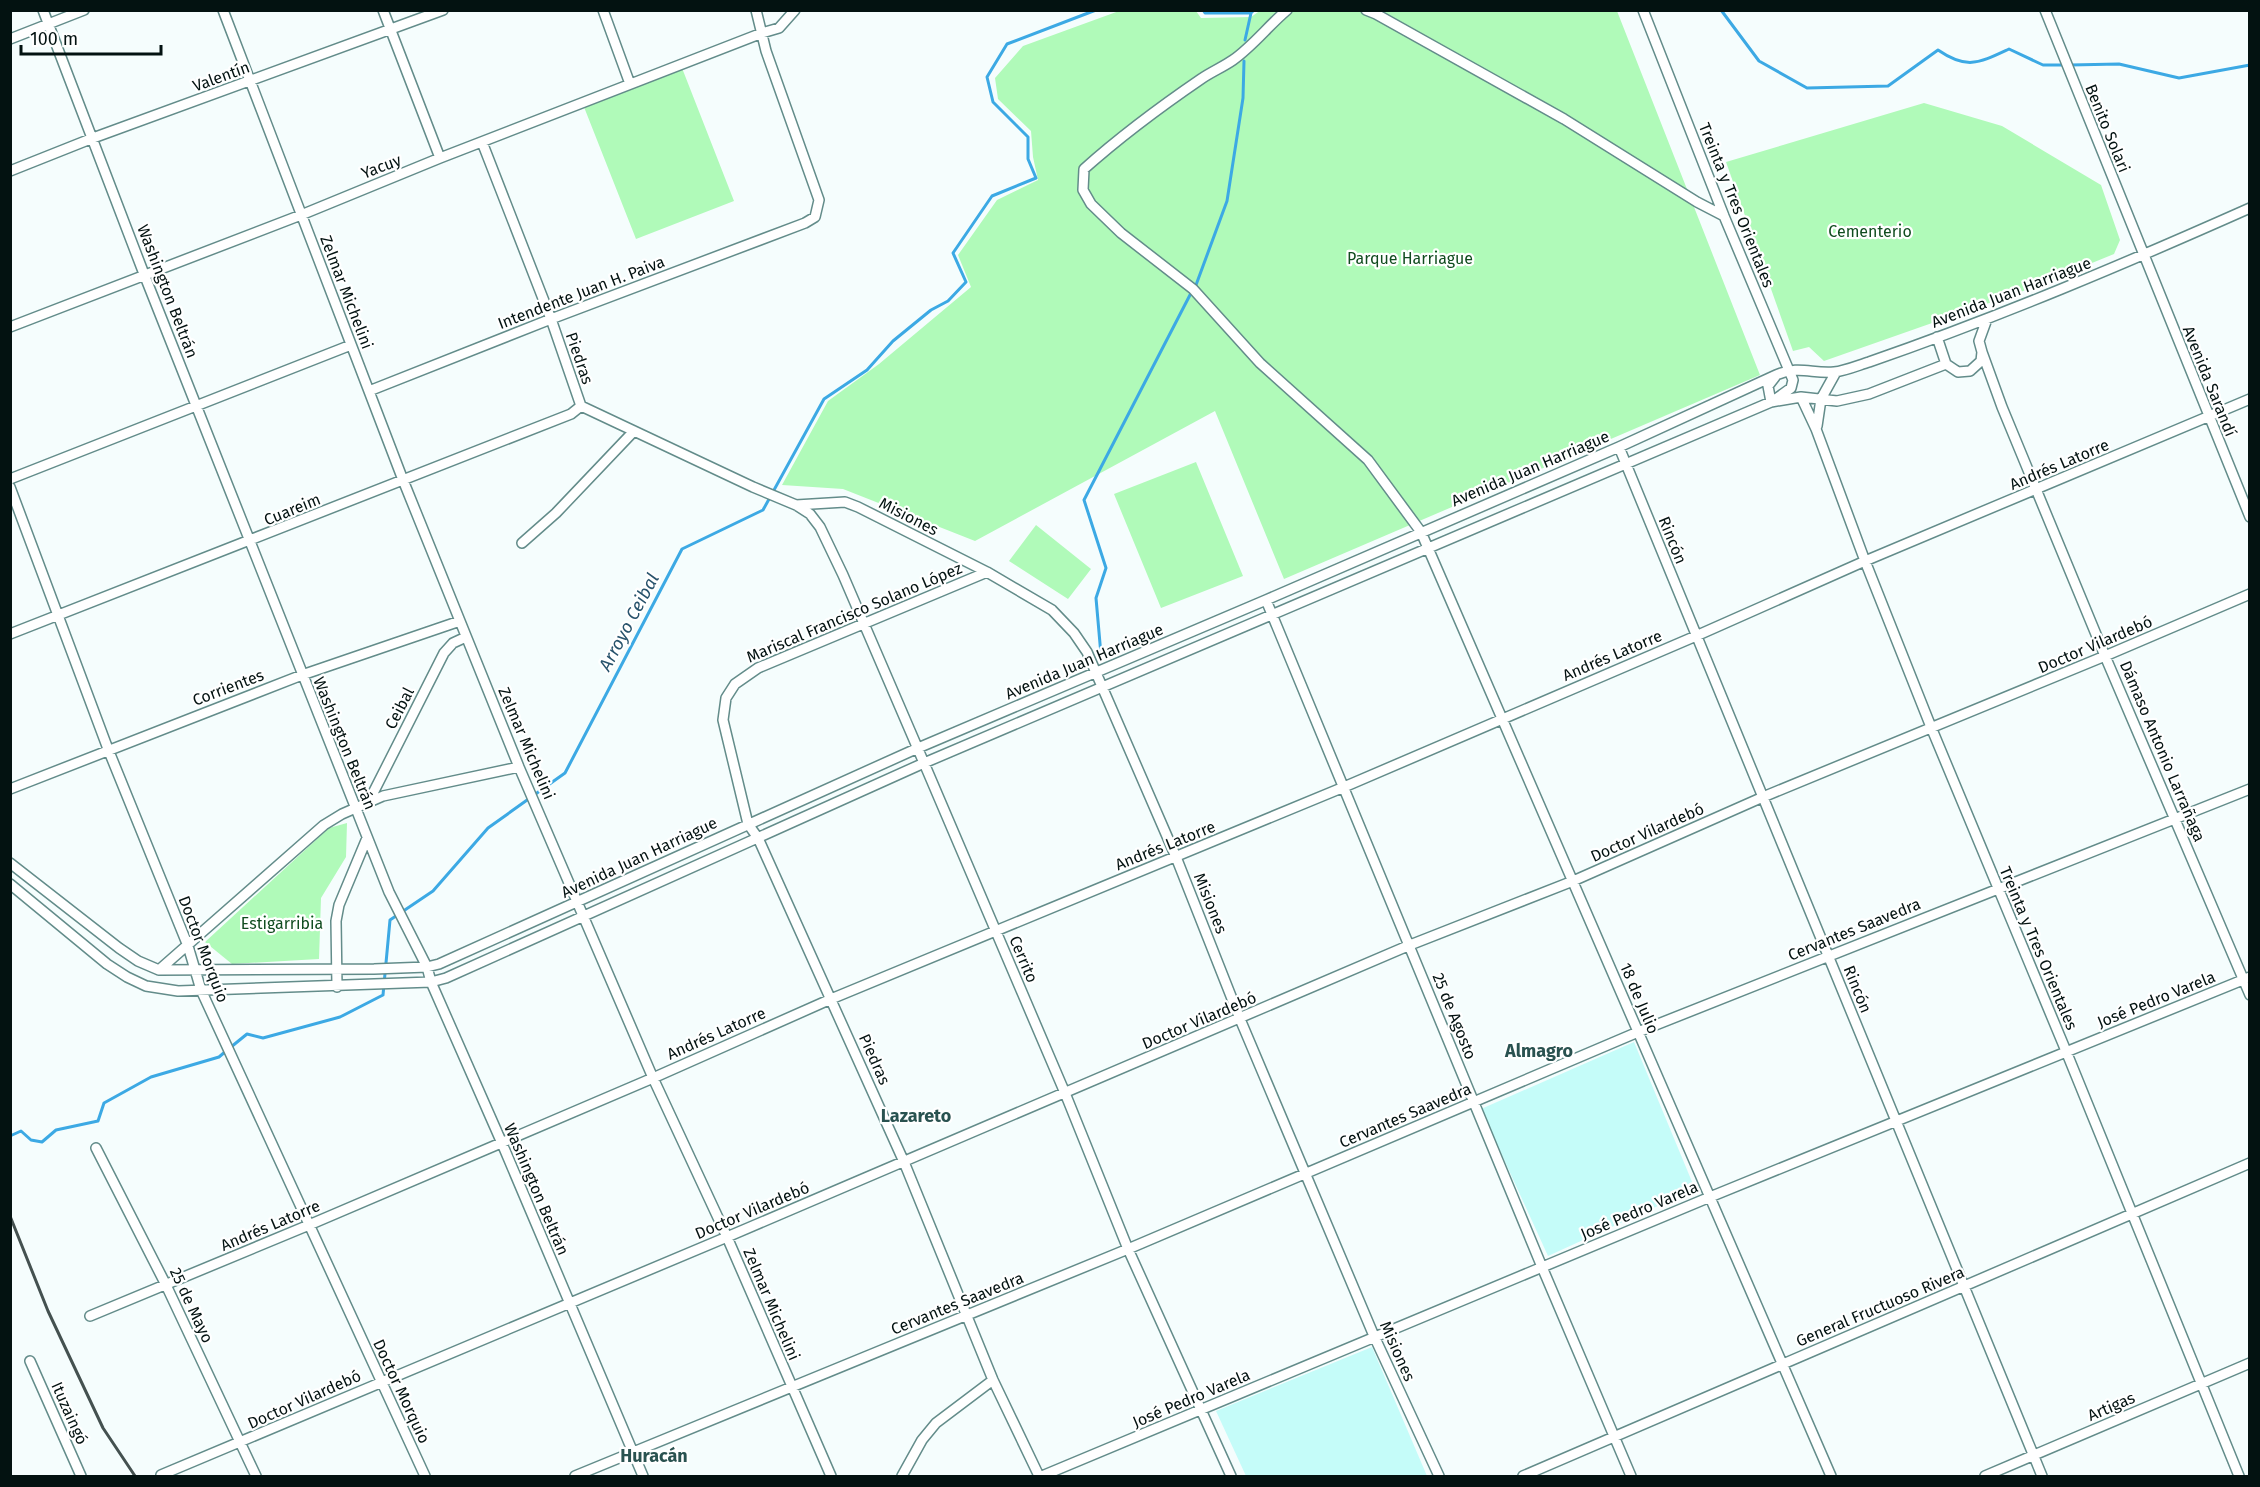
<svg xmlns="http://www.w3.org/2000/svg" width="2260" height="1487" font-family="'Fira Sans',sans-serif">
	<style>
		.built { fill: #c5fcf9 }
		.green { fill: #b0fab9 }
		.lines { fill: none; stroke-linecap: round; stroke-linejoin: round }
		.stream { stroke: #3ca9e4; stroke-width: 3 }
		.minor-casing { stroke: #638c8a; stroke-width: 12 }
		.minor { stroke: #fff; stroke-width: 9 }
		.rail { stroke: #445150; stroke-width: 3 }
		.labels { text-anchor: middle; stroke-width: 4.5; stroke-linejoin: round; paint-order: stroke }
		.street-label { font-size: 16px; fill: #031211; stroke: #fff }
		.park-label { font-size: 16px; fill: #104c1f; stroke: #fff }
		.water-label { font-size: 18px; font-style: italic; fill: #28536c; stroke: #fff }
		.neighbourhood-label { font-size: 18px; font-weight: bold; fill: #2a5250; stroke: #fff }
	</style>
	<rect width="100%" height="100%" fill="#f5fdfd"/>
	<path class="built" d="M1634,1042L1695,1189L1548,1256L1481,1109Z
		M1372,1347L1427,1476H1246L1216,1411Z"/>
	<path class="green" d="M1261,10L1617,11L1760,375L1284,579L1215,411L975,541L843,489L782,485L828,401L879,364L971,287L958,255L997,200L1038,180L1033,157L1031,131L998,99L995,78L1023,46L1119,11H1196L1201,18L1251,17Z
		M682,68L734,201L636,239L584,107Z
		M1924,103L2002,126L2101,185L2120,240L2114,254L2026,290L1824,361L1809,347L1793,351L1726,162Z
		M1196,462L1243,576L1161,608L1114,494Z
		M1036,525L1091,569L1068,599L1009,561Z
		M347,823L346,857L321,898L319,959L232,964L205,942L329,828Z"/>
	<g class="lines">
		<path class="stream" d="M1203,10L1205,13H1251L1254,10
			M1721,10L1759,61L1807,88L1888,86L1938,50C1967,70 1979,63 2009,49L2043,65H2064
			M1245,40L1251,13
			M2070,65L2119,64L2179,78L2250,65
			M1196,285L1227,201L1243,98L1244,61
			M1101,655L1096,598L1106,568L1084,500L1191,293
			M231,1047L247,1034L263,1038L340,1017L383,995L390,920L433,891L488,828L565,773L682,549L763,510L824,399L867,370L893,341L931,310L948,301L966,282L953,253L992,196L1036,178L1028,159V137L993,102L987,77L1007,44L1096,10
			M10,1136L21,1131L31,1140L42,1142L56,1130L98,1121L104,1103L151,1077L219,1057L226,1051"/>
		<g class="minor-casing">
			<path id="minor" d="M43,10L144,274L389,892L427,967L431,982L501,1141L643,1476
				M223,10L403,480L519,767L653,1078L727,1237L831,1476
				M383,10L440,158
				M603,10L630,84
				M1287,10C1268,26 1253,46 1233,60C1223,67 1211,72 1201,79C1160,107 1121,136 1084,169L1083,190L1091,204L1121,233L1193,289L1260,363L1368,460L1421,532L1831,1476
				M1366,10L1376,14L1564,119L1697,202L1724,216
				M1643,10L1724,216L1793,380L1791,388L1773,401
				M2045,10L2250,517
				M10,39L84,10
				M482,142L551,319L581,406L753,487L796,505L810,514L820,527L843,575L924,763L1065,1093L1128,1249L1231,1476
				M10,171L93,138L443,10
				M10,327L301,215L440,158L762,33L779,28L795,10
				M1937,337L1946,364L1958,372L1970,371L1981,361L1982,352L1979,341L1987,319
				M1982,352L2002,407L2105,656L2250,995
				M369,391L551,319L805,223L815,217L819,200L766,51L756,10
				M1801,397L1816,429L1865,561L1931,727L2066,1051L2239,1476
				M1771,402L1768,386L1775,377
				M1817,426L1821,399L1836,372
				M1619,447L2042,1476
				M10,479L351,345
				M10,487L108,749L188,946L201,990L425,1476
				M796,505L845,502L858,507L987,572L1052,610L1074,633L1087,652L1176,857L1240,1019L1374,1336L1439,1476
				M522,543L556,513L634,431
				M987,572L758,668L735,684L726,698L723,720L748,824L758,838L904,1162L993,1380L1039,1476
				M1266,600L1542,1267L1631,1476
				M10,634L571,414L581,406
				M10,789L302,675L460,621
				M368,803L444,653L453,643L466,637
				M10,863L119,948L138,961L159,970L374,969L427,967L439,964L918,748L1266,600L1619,447L1776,375C1799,365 1812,374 1834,372C1845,371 1859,365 1869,362C1999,317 2124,264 2250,208
				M10,884L107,964L127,977L146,986L178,991L431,982L446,978L924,763L1771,402L1801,397L1837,401L1869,394L1946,364
				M159,970L324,825L342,814L383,796L519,767
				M337,987L336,921L339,905L367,838
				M96,1148L166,1285L256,1476
				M90,1316L309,1225L653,1078L831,999L1344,787L1696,636L1865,561L2250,399
				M30,1361L81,1476
				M161,1475L727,1237L1410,945L1573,881L1763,797L2105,656L2250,594
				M575,1476L1128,1249L1638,1032L2250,789
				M902,1476L922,1440L936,1423L993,1380
				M1042,1476L1710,1197L2250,977
				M1523,1476L2250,1163
				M1985,1476L2250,1363"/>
		</g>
		<use href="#minor" class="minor"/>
		<path class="rail" d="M10,1216L48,1311L103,1428L135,1476"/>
	</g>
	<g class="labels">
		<g class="street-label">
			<text transform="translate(221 76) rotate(-20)" y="6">Valentín</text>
			<text transform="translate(2108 128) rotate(68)" y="6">Benito Solari</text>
			<text transform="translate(381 166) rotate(-21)" y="6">Yacuy</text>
			<text transform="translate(1737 205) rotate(68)" y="6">Treinta y Tres Orientales</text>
			<text transform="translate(168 291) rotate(69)" y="6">Washington Beltrán</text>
			<text transform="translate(347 292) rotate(69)" y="6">Zelmar Michelini</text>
			<text transform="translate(581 292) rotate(-21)" y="6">Intendente Juan H. Paiva</text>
			<text transform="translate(2011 292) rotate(-21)" y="6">Avenida Juan Harriague</text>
			<text transform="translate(580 358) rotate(71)" y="6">Piedras</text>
			<text transform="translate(2210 381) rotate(68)" y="6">Avenida Sarandí</text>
			<text transform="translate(2059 464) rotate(-23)" y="6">Andrés Latorre</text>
			<text transform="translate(1530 468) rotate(-23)" y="6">Avenida Juan Harriague</text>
			<text transform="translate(292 509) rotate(-22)" y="6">Cuareim</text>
			<text transform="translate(909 516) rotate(27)" y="6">Misiones</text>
			<text transform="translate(1673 540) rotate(68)" y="6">Rincón</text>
			<text transform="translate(854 612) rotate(-23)" y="6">Mariscal Francisco Solano López</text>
			<text transform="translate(2095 644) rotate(-23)" y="6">Doctor Vilardebó</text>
			<text transform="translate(1612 655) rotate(-23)" y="6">Andrés Latorre</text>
			<text transform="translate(1084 661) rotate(-23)" y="6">Avenida Juan Harriague</text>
			<text transform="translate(228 687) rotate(-21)" y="6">Corrientes</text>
			<text transform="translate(399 708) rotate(-63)" y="6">Ceibal</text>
			<text transform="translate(345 743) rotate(68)" y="6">Washington Beltrán</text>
			<text transform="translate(527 743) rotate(67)" y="6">Zelmar Michelini</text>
			<text transform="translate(2163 751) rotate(67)" y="6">Dámaso Antonio Larrañaga</text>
			<text transform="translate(1647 832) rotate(-24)" y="6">Doctor Vilardebó</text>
			<text transform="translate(1165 845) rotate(-22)" y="6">Andrés Latorre</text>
			<text transform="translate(639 857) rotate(-25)" y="6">Avenida Juan Harriague</text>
			<text transform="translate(1211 903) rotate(68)" y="6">Misiones</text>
			<text transform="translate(1854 929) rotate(-22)" y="6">Cervantes Saavedra</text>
			<text transform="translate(2039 948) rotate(67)" y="6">Treinta y Tres Orientales</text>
			<text transform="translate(204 949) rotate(69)" y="6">Doctor Morquio</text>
			<text transform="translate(1024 959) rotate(67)" y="6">Cerrito</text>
			<text transform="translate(1858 989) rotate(68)" y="6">Rincón</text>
			<text transform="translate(1640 998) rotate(67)" y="6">18 de Julio</text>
			<text transform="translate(2156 999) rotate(-22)" y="6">José Pedro Varela</text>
			<text transform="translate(1455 1016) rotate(68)" y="6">25 de Agosto</text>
			<text transform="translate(1199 1020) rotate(-23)" y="6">Doctor Vilardebó</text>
			<text transform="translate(716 1033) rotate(-24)" y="6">Andrés Latorre</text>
			<text transform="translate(875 1059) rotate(66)" y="6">Piedras</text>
			<text transform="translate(1405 1115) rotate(-23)" y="6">Cervantes Saavedra</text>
			<text transform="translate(537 1189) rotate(67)" y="6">Washington Beltrán</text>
			<text transform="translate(752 1210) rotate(-23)" y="6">Doctor Vilardebó</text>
			<text transform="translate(1639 1210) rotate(-23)" y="6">José Pedro Varela</text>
			<text transform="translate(270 1225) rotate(-23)" y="6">Andrés Latorre</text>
			<text transform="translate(957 1303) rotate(-22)" y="6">Cervantes Saavedra</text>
			<text transform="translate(772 1304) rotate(67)" y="6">Zelmar Michelini</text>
			<text transform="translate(192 1305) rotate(65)" y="6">25 de Mayo</text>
			<text transform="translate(1880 1306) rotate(-23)" y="6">General Fructuoso Rivera</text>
			<text transform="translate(1398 1351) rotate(66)" y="6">Misiones</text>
			<text transform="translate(402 1391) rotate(65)" y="6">Doctor Morquio</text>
			<text transform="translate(1191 1398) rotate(-23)" y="6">José Pedro Varela</text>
			<text transform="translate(304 1399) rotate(-24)" y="6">Doctor Vilardebó</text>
			<text transform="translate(2111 1406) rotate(-23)" y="6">Artigas</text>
			<text transform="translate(70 1413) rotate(66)" y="6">Ituzaingó</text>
		</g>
		<g class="park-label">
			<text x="1870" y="237">Cementerio</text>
			<text x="1410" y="264">Parque Harriague</text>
			<text x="282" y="929">Estigarribia</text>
		</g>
		<g class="water-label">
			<text transform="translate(629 622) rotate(-62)" y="6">Arroyo Ceibal</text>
		</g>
		<g class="neighbourhood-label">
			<text x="1539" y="1057">Almagro</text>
			<text x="916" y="1122">Lazareto</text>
			<text x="654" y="1462">Huracán</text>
		</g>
	</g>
	<rect width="2260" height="1487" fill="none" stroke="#031211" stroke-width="24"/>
	<path d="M21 45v9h140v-9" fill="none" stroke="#031211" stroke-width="3"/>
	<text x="30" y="45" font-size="18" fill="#031211" stroke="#ffffff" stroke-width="4.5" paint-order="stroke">100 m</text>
</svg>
